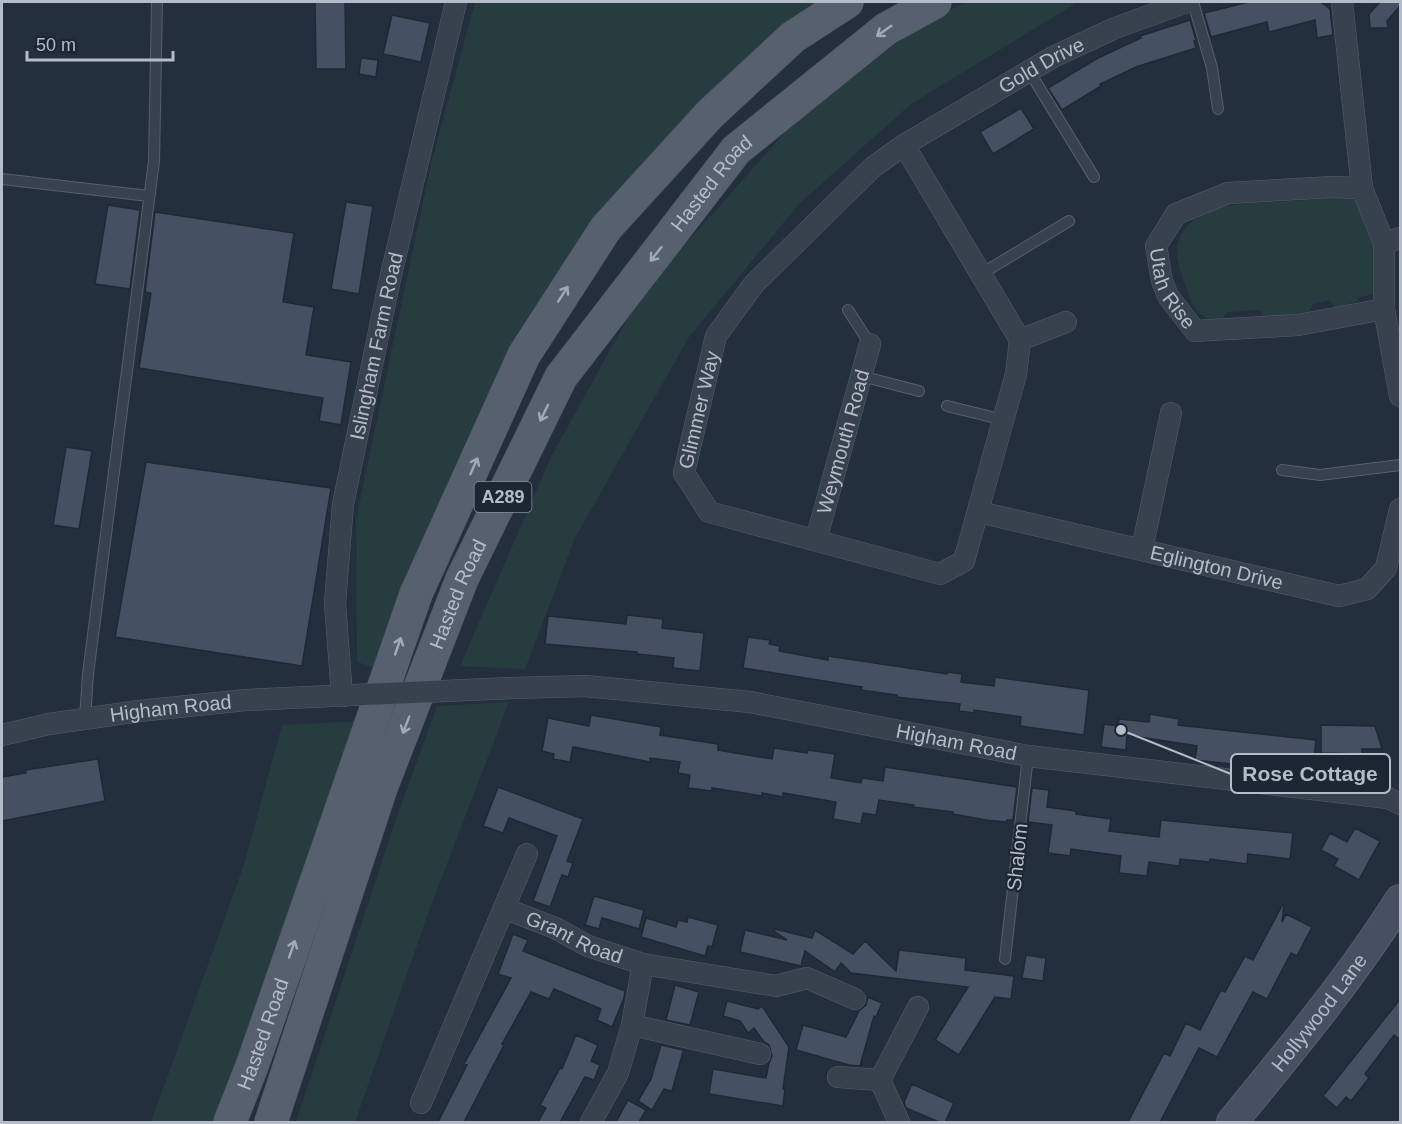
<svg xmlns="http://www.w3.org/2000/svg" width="1402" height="1124" font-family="Arial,sans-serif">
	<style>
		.green { fill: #263c3f }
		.building { fill: #455162; stroke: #1f2835; stroke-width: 1.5 }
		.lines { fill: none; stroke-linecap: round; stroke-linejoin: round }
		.lane-casing { stroke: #565f6c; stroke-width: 12 }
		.street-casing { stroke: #565f6c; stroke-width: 22 }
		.secondary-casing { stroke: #565f6c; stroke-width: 32 }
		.primary-casing { stroke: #414a57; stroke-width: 34 }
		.lane { stroke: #38414e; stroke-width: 10 }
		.street { stroke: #38414e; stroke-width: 21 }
		.secondary { stroke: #465061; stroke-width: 30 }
		.primary { stroke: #56606e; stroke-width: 33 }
		.street-bridge-casing { stroke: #565f6c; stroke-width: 22; stroke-linecap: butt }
		.street-bridge { stroke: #38414e; stroke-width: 21 }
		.oneway { stroke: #a1aab7 }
		.labels { text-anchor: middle; stroke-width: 4.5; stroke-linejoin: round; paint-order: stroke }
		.shield { fill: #1d2633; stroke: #878f9c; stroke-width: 1.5 }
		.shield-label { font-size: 18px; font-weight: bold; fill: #b4bcc9 }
		.street-label { font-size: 20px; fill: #b4bcc9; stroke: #1d2633 }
		.leader { fill: none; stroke: #b4bcc9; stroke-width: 2 }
		.callout-dot { fill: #b4bcc9; stroke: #1d2633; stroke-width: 2 }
		.callout { fill: #1d2633; stroke: #b4bcc9; stroke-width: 2 }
		.callout-label { font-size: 21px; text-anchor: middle; font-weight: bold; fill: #b4bcc9 }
	</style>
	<rect width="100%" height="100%" fill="#242f3e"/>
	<path class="green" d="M475,2H822L605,209L375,668L357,662L356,519L432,160Z
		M966,2H1078L911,104L799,204L689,337L575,538L525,669L460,666L551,457L641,294L797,119L925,22Z
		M1355,197L1380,247V288L1373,294L1358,298V301L1336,308L1329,300L1313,304L1309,313L1266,319L1259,310L1227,312L1220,321C1195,318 1193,306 1185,284C1180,271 1174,254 1179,239C1182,231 1192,220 1200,216C1226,201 1261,203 1290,201C1312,200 1333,198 1355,197Z
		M509,702L429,911L355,1122H296L395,822L437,706Z
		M364,721L222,1122H151L243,868L282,725Z"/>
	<path class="building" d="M315,2H345L346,69H316Z
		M1249,2H1321L1330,9L1333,35L1317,38L1315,20L1269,32L1267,22L1211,37L1204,13Z
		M1380,2H1401V5L1387,21L1388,28H1370L1369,14Z
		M392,15L430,23L421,62L383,54Z
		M1190,20L1196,40L1194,41L1196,48L1136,67L1100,84L1101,86L1062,110L1048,88L1098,58L1141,38L1140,36Z
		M361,58L378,60L376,77L359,74Z
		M1021,108L1034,129L993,154L980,132Z
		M346,202L373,206L359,294L331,289Z
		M108,205L140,210L130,289L95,284Z
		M155,212L294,233L283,302L314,307L306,355L351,362L341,425L319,421L323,398L139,368L151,293L145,292Z
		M66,447L92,451L79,529L53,525Z
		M146,462L331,488L302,666L115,637Z
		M627,615L663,619L662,628L704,633L700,671L673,668L674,658L637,654V652L545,644L548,616L626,624Z
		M748,637L770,640L769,644L780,646L779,651L828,660V656L947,674V672L962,674L961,682L994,686L995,677L1089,690L1084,735L1020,726L1021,717L974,710V713L959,711L960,704L896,697L897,695L861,690L862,687L743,668Z
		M1150,714L1179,719L1178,725L1316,740L1312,773L1195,760L1197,746L1127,735L1126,750L1101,747L1104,724L1118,726L1119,719L1149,722Z
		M591,715L661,727L660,735L718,744V750L772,759L774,748L807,753L808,750L835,754L831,778L861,783L862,778L883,781L885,767L1017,787L1013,820H1007L1006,822L986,820L953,814V812L913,807L914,805L879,800L876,815L863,813L861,824L833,819L836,802L783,793V797L762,793V796L712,788V791L688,788L690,775L678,773L680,762L650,758V762L573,747L570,762L553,759L554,754L542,751L548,718L589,726Z
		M1321,725L1375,726L1382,749H1362V754L1321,753Z
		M98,759L105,801L2,821V777L26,773L25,770Z
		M498,787L583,819L567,861L573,863L568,877L562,875L550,907L533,901L557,836L509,818L503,833L483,826Z
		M1032,788L1049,790L1047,807L1076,811V814L1111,819L1109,831L1159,837L1161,820L1293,833L1290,859L1248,854L1247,864L1210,859L1209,862L1180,859L1179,866L1149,862L1147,876L1119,873L1121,856L1071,849L1070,856L1048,853L1052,825L1028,822Z
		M1355,828L1380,841L1359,880L1334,866L1338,859L1321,850L1330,833L1347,842Z
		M594,896L644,910L639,929L602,918L599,929L585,925Z
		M1283,904H1284L1282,922L1286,914L1312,927L1297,956L1291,953L1267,999L1253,992L1217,1057L1199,1048L1160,1122H1128L1164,1053L1170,1056L1186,1023L1200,1030L1221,990L1225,992L1245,956L1253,960Z
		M688,917L718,925L712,947L708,946L705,956L641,937L646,918L676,927L678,920L687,922Z
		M775,929L812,938L815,930L853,954L865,941L896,971L899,950L966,958L965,970L1014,976L1011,999L995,997L959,1055L935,1040L968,987L851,973L841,963L835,972L805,951L801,966L740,952L745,930L787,940L774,931Z
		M513,934L528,940L523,951L625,991L624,998L612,1027L597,1020L601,1009L554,989L549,999L531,992L502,1044L504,1045L464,1122H438L467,1065L464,1064L511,978L498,974Z
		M1026,955L1046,958L1043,981L1022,978Z
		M675,985L699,992L690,1025L666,1020Z
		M868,997L882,1003L876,1017L874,1016L860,1066L849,1065L796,1050L803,1025L846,1037L859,1011L866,1005Z
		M1401,998V1040L1394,1035L1365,1074L1369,1078L1351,1101L1346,1097L1337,1108L1323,1096Z
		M727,1001L758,1009L762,1006L789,1047L783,1089H785L783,1106L709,1094L713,1069L766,1078L769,1063L772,1056L769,1045L764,1042L754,1028L748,1033L740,1021L723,1016Z
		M576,1035L598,1045L591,1061L600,1065L594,1080L585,1077L560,1122H538L546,1108L540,1105L560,1068L562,1069Z
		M661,1045L683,1050V1052L672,1091L664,1089L652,1110L638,1101L651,1079Z
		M912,1084L954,1103L945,1122H939L906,1108L904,1102Z
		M628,1100L646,1110L639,1122H616Z"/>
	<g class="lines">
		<g class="lane-casing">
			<path id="lane" d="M1193,2L1212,68L1218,109
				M1029,71L1094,177
				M2,179L149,196
				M981,274L1069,221
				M848,310L870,344
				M861,376L919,391
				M947,406L1004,420
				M1282,470L1320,475L1400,465
				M85,719L88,674L154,161L157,2
				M1005,959L1028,756"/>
		</g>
		<g class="street-casing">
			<g id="street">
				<path d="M1342,2L1362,188L1384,243L1400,238"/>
				<path d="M904,145L1020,340L1066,322"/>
				<path id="s1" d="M1362,188L1333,187L1228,193L1176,214L1156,246L1162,281L1168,296L1195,331L1298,325L1384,309"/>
				<path d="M1384,243V309L1400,396"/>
				<path id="s2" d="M1020,340L1016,374L964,561L940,574L709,512L684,473L716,336L754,284L873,167L904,145L1053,57L1115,28L1187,2"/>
				<path id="s3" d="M979,512L1339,596L1367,589L1386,568L1400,509"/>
				<path id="s4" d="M816,540L870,344"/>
				<path d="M1142,549L1171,413"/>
				<path id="s5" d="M513,688L585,686L750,702L1028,756L1388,798L1400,804"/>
				<path id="s6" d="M342,696L335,603L343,504L390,279L456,2"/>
				<path id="s7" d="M2,735L49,724L139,711L246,700L353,695"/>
				<path id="s8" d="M527,854L504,908L555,928L588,946L643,964L632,1025L618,1073L591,1122"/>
				<path d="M643,964L776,986L807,978L855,999"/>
				<path d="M632,1025L760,1054"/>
				<path d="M838,1077L880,1080"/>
				<path d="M421,1103L504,908"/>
				<path d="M899,1122L880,1080L918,1007"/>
			</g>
		</g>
		<g class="secondary-casing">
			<g id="secondary">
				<path id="s9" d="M1232,1122C1291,1050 1350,979 1400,900"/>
			</g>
		</g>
		<g class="primary-casing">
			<g id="primary">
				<path id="s10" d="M230,1122L252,1066L416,594L524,355L606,228L710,114L793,37L847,2"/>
				<path id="s11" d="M271,1122L381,788L462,579L561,377L736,150L886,29L935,2"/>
			</g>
		</g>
		<use href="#lane" class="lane"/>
		<use href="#street" class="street"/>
		<use href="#secondary" class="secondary"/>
		<use href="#primary" class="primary"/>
		<g class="street-bridge-casing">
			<path id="street-bridge" d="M353,695L513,688"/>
		</g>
		<use href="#street-bridge" class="street-bridge"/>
	</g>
	<defs><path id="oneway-shaft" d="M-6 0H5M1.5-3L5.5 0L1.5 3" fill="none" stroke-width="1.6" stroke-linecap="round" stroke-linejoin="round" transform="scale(1.5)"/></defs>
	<g class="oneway">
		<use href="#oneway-shaft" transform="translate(884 31) rotate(145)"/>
		<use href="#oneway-shaft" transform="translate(656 254) rotate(128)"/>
		<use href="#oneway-shaft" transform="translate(563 294) rotate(-57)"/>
		<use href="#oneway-shaft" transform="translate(544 413) rotate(116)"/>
		<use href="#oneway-shaft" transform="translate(474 466) rotate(-66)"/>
		<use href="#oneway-shaft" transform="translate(398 646) rotate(-71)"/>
		<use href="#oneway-shaft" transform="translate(406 725) rotate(111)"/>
		<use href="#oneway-shaft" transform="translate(292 949) rotate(-71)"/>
	</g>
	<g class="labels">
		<rect class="shield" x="474.5" y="482" width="57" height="30" rx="4.5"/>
		<g class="shield-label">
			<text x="503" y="503">A289</text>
		</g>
		<g class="street-label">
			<text dy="7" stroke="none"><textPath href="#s2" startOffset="1110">Gold Drive</textPath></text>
			<text dy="7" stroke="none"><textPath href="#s11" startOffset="1046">Hasted Road</textPath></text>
			<text dy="7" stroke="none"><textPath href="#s1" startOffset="274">Utah Rise</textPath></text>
			<text dy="7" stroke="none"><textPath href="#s6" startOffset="354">Islingham Farm Road</textPath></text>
			<text dy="7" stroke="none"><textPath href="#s2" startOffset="606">Glimmer Way</textPath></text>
			<text dy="7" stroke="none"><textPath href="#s4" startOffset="102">Weymouth Road</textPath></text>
			<text dy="7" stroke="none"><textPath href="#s3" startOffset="244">Eglington Drive</textPath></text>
			<text dy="7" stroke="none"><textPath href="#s11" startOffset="560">Hasted Road</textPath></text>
			<text dy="7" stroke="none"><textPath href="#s7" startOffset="171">Higham Road</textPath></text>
			<text dy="7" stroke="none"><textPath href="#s5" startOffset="448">Higham Road</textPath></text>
			<text transform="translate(1017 857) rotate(-84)" y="7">Shalom</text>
			<text dy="7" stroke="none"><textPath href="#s8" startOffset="135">Grant Road</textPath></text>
			<text dy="7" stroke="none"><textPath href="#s9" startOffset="140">Hollywood Lane</textPath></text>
			<text dy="7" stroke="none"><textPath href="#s10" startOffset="94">Hasted Road</textPath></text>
		</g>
	</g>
	<path class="leader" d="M1121 730L1231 774"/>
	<circle class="callout-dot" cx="1121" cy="730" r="6"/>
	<rect class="callout" x="1231" y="754" width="159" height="39" rx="6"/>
	<g class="callout-label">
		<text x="1310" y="781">Rose Cottage</text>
	</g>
	<rect width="1402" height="1124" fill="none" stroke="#b4bcc9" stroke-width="6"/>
	<path d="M27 51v9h146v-9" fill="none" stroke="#b4bcc9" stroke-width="3"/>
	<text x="36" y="51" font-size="18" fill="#b4bcc9" stroke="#1d2633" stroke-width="4.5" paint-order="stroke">50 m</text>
</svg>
